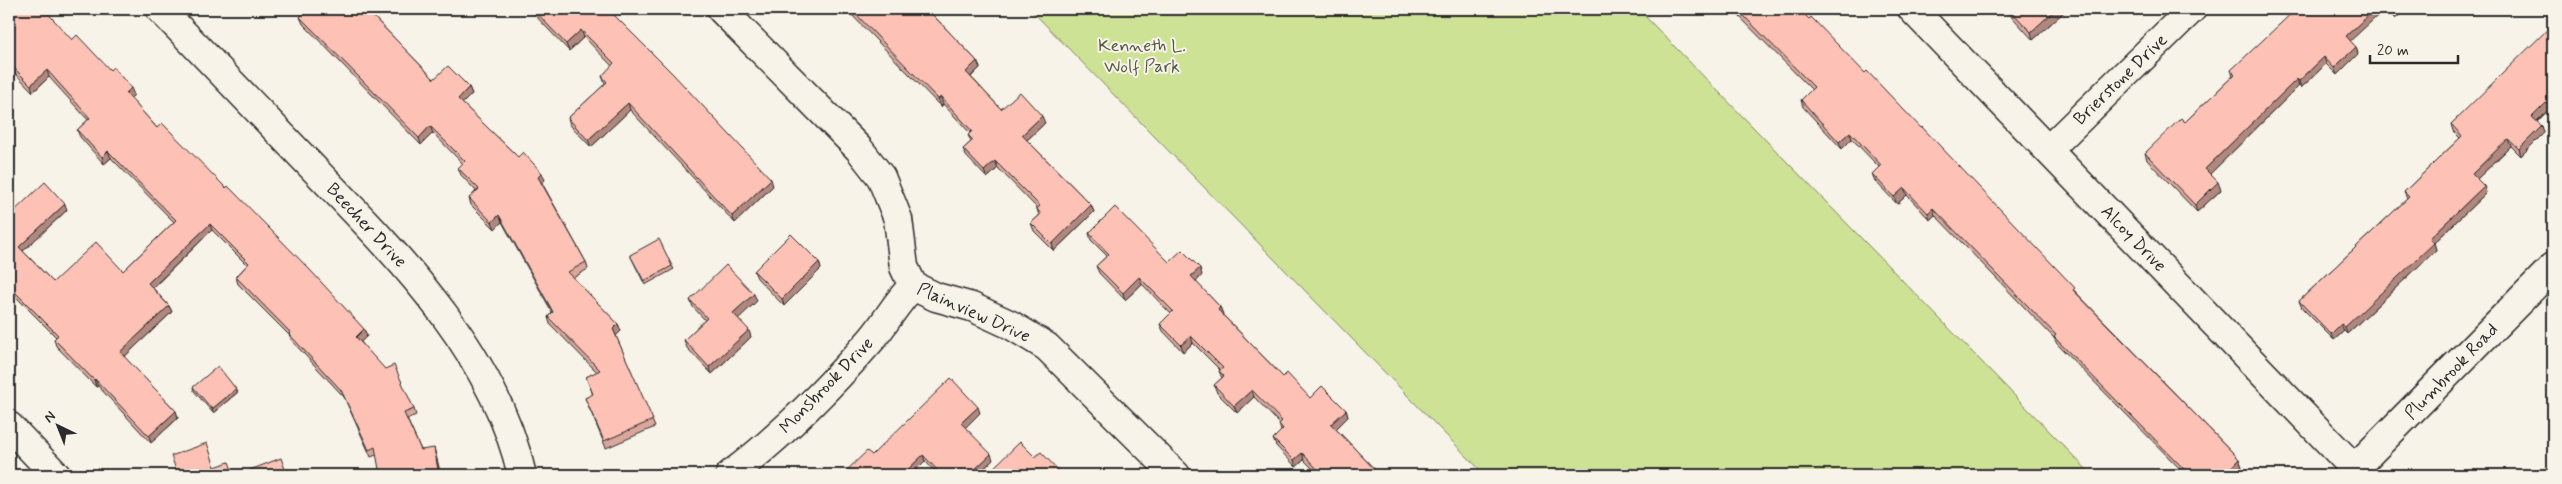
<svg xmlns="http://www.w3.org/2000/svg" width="2562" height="484" font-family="Mynerve,sans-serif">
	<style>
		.green { fill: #cee296; stroke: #7c8660 }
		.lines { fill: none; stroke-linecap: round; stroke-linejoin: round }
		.minor-casing { stroke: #2b2b2b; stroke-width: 31 }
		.minor { stroke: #f7f3e8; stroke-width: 28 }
		.wall { fill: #daa79c; stroke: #2b2b2b }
		.shaded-wall { fill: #b1887f; stroke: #2b2b2b }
		.building { fill: #fdc2b5; stroke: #2b2b2b }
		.labels { text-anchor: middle; stroke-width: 4; stroke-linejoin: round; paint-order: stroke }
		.park-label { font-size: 18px; fill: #545946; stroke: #f7f3e8 }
		.street-label { font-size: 18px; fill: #2b2b2b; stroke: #f7f3e8 }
	</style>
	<rect width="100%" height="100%" fill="#f7f3e8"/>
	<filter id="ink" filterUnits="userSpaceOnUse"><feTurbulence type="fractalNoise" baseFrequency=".02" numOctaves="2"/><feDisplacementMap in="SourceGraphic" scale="10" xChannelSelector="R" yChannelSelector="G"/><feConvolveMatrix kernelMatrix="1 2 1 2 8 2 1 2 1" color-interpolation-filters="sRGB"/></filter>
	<g filter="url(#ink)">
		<path class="green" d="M1030,9H1638L2092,475H1485Z"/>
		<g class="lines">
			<g class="minor-casing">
				<path id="minor" d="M160,9C213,63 265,118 317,172C402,260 494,352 522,475
					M721,9L859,149L881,177L898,219L904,267L913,286L936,297L972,307L1011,325L1047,347L1176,475
					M1912,9L2355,469
					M2049,149L2192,9
					M9,426L56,475
					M730,475C782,436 828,389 871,340C886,323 896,302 913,286
					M2348,475L2553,267"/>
			</g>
			<use href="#minor" class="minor"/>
		</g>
		<path class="wall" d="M9,9L72,40L110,70L134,95L130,98L157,128L364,329L367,336L361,342L414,409L416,415L407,419L421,450L436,455H376L371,457L344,397L291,340L290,336L238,284L236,277L247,265L212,230L153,288L169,306L172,312L124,357L176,411L178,418L151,443L98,386L96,387L56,346L54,339L56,337L9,290V216L67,210L23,251L53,282L123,271L174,222L111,158L104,164L80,137L77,130L88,120L49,77L33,92L9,67Z
			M300,9H366L434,79L469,87L472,94L462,103L518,157L545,180L542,183L586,262L588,269L573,278L618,324L621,331L616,336L655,427L606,448L585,398L593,395L586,377L597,372L550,324L548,317L552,312L502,222L495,229L471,205L469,198L476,191L461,175L458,168L463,164L433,133L421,145L303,24L300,17L304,13Z
			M529,9H608L773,186L735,223L630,110L591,147L570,125L568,118L605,84L602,76L612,66L584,37L569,51Z
			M846,9H927L977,61L980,68L971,77L1001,109L1045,123L1027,140L1091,205L1094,212L1054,251L1034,231L1031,223L1039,216L1037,209V208L998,168L987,178L966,156L963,149L971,142L968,135L970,133L943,104L941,107Z
			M1732,9H1799L2239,459L2242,467L2233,475H2186L2057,344L2054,338L1935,215L1930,220L1907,195L1897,204L1875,181L1872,174L1879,167L1852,139L1842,149L1803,107L1801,100L1812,90Z
			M2005,9H2067L2033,40Z
			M2386,9H2406L2395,19Z
			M2553,30V105L2537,122L2542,126L2544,133L2521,156L2511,146L2477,179L2484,186L2486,193L2434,243L2436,250L2347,334L2344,331L2334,340L2302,308L2299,301L2407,199L2404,192L2460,138L2453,131L2451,124Z
			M2350,41L2356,47L2358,54L2337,75L2326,64L2301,88L2299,86L2210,174L2221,190L2197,212L2147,160L2145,153L2185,122L2233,76L2231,70Z
			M1089,233L1169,262L1202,275L1196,282L1220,307L1223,315L1283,377L1310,398L1346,410L1348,417L1336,429L1380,475H1319L1304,460L1296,467L1276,446L1273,439L1281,431L1279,424H1280L1254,397L1237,413L1217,393L1214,385L1222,378L1219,371L1220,370L1193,343L1183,352L1163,331L1160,324L1171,314L1142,284L1125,300L1099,273L1096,266L1107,256L1091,240Z
			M630,255L672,266L674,269L645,285Z
			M819,262L821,269L784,306L757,278L754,271Z
			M690,300L757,301L738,318L751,337L712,374L687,348L684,340L705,320L693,307Z
			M193,387L238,392L213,413L194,391Z
			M980,413L965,428L993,460L977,475H938L925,461L911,475H847L846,471L872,455Z"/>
		<path class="shaded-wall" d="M2056,9H2067L2033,40L2031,32Z
			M2375,9H2385L2348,43L2346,36Z
			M2396,9H2406L2395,19L2393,12Z
			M581,30L584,37L569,51L566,44Z
			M2356,47L2358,54L2337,75L2334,68Z
			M2324,57L2326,64L2301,88L2299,81Z
			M977,61L980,68L968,79L966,72Z
			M47,70L49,77L33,92L31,85Z
			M2297,79L2299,86L2208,176L2205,169Z
			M469,87L472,94L460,106L458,99Z
			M131,88L134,95L128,100L126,93Z
			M2553,96V105L2534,124L2532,117Z
			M941,97L943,104L941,107L938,99Z
			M628,103L630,110L591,147L588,140Z
			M1042,116L1045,123L1025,142L1022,135Z
			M430,126L433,133L421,145L419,138Z
			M2542,126L2544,133L2521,156L2519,149Z
			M1850,132L1852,139L1842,149L1839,142Z
			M2508,139L2511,146L2475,181L2472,174Z
			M108,151L111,158L104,164L102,157Z
			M995,161L998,168L987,178L984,171Z
			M542,173L545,180L541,184L538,177Z
			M771,179L773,186L735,223L732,216Z
			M2218,182L2221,190L2197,212L2195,205Z
			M2484,186L2486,193L2434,243L2436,250L2347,334L2345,327L2430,238Z
			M1904,188L1907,195L1897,204L1894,197Z
			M65,204L67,210L21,253L19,247Z
			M1091,205L1094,212L1054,251L1052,244Z
			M1933,208L1935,215L1930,220L1928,213Z
			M499,215L502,222L495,229L492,222Z
			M210,224L212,230L150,290L148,283Z
			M819,262L821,269L784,306L782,299Z
			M1200,268L1202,275L1193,284L1191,276Z
			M1139,277L1142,284L1125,300L1123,293Z
			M754,294L757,301L736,321L733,313Z
			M169,306L172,312L122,359L120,352Z
			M1220,307L1223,314L1220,317L1218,310Z
			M618,324L621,331L616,336L613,329Z
			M2341,324L2344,331L2334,340L2331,334Z
			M364,329L367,336L359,344L356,337Z
			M749,330L751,337L712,374L709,367Z
			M1191,336L1193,343L1183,352L1181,345Z
			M95,379L98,386L96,387L94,380Z
			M236,389L238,392L213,413L212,409Z
			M1252,390L1254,397L1237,413L1234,406Z
			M978,407L980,413L964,429L961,423Z
			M1346,410L1348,417L1334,431L1331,424Z
			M176,411L178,418L151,443L149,436Z
			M434,448L436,455L441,475H439Z
			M1302,453L1304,460L1296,467L1294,460Z
			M991,454L993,460L977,475H969Z
			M923,455L925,461L911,475H902Z
			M2239,459L2242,467L2233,475H2224Z"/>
		<path class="building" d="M9,9H44L72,40L77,35L110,70L113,67L131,88L126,93L157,128L162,123L226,188L228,186L311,271L364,329L356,337L385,369L394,365L414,409L404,413L421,450L434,448L439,475H380L375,447L369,450L341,390L289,334L290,332L236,277L249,263L210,224L148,283L169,306L120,352L176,411L149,436L95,379L94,380L54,339L58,335L9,286V216L45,182L65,204L19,247L53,282L96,242L123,271L176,220L108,151L102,157L77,130L90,118L47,70L31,85L9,63Z
			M304,9H366L434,79L448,66L469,87L458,99L518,157L523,152L542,173L538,177L586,262L568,272L618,324L613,329L653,420L604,441L585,398L593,394L586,377L600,370L548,317L553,312L499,215L492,222L469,198L479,189L458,168L465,161L430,126L419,138L300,17L306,11Z
			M533,9H608L673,74L771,179L732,216L628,103L588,140L568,118L607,82L602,76L614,63L581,30L566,44Z
			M851,9H927L977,61L966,72L1001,109L1020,92L1042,116L1022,135L1091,205L1052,244L1031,223L1041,214L1037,209L1040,206L995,161L984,171L963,149L973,140L968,135L972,131L941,97L938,99Z
			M1737,9H1799L1809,19L1811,17L1865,73L1867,71L1921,128L1922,127L2075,288L2073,290L2239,459L2224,475H2188L2189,474L2054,337L2056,335L1933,208L1928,213L1904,188L1894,197L1872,174L1881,165L1850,132L1839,142L1801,100L1814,87Z
			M2009,9H2056L2031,32Z
			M2296,9H2375L2346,36L2356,47L2334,68L2324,57L2299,81L2297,79L2205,169L2218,182L2195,205L2145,153L2181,118L2185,122L2235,74L2231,70Z
			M2390,9H2396L2393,12Z
			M2550,27L2553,30V96L2532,117L2542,126L2519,149L2508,139L2472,174L2484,186L2430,238L2434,243L2345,327L2341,324L2331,334L2299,301L2409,197L2404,192L2462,136L2451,124Z
			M1115,207L1169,262L1182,250L1200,268L1191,276L1220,307L1218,310L1283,377L1287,373L1310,398L1322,386L1346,410L1331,424L1380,475H1323L1302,453L1294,460L1273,439L1283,429L1279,424L1282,421L1252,390L1234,406L1214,385L1224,376L1219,371L1223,368L1191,336L1181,345L1160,324L1173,311L1139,277L1123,293L1096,266L1109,254L1089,233Z
			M791,234L819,262L782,299L754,271Z
			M659,239L672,266L644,281L630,255Z
			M726,265L754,294L733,313L749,330L709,367L684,340L707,318L690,300Z
			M218,366L236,389L212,409L193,387Z
			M951,378L978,407L961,423L991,454L969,475H942L923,455L902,475H849L846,471L867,451L872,455Z
			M1020,442L1035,457L1041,452L1063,475H989L987,474Z
			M207,443L215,467L229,462L234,475H178L171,456Z
			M281,458L287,475H252L250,470Z"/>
	</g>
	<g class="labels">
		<g class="park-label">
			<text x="1142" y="51">Kenneth L.<tspan x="1142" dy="21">Wolf Park</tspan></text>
		</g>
		<g class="street-label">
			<text transform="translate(2120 79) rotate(-44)" y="6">Brierstone Drive</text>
			<text transform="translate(367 225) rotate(47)" y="6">Beecher Drive</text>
			<text transform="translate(2134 238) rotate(46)" y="6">Alcoy Drive</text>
			<text transform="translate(974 312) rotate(24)" y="6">Plainview Drive</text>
			<text transform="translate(2451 371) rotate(-46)" y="6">Plumbrook Road</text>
			<text transform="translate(826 385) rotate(-46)" y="6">Monsbrook Drive</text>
		</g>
	</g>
	<rect width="2562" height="484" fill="none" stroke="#f7f3e8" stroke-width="30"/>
	<rect x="15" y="15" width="2532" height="454" fill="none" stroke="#2b2b2b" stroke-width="2" filter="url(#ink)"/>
	<g transform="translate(58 426) rotate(317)" stroke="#f7f3e8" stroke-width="4" paint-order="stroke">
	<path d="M0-4L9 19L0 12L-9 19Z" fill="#2b2b2b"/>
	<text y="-8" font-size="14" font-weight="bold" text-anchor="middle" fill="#2b2b2b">N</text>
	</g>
	<path d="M2370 55v8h88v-8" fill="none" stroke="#2b2b2b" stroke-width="2.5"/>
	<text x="2377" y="55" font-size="15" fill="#2b2b2b" stroke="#f7f3e8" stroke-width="4" paint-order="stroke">20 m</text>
</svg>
